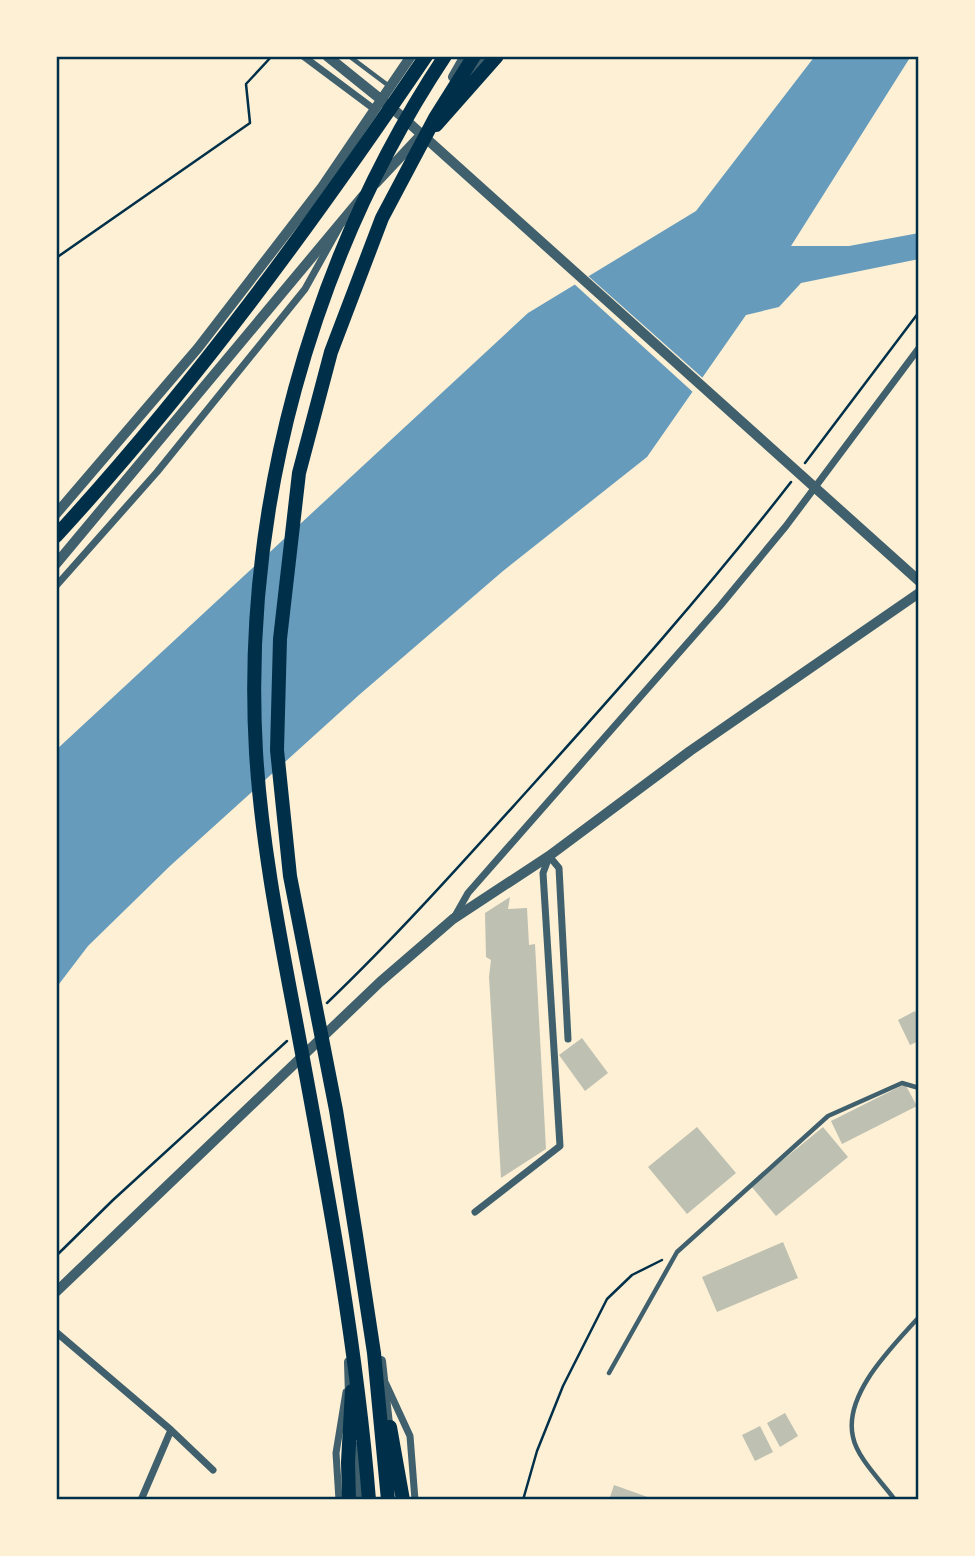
<svg xmlns="http://www.w3.org/2000/svg" width="975" height="1556" font-family="Roboto,sans-serif">
	<style>
		.water { fill: #669bbc }
		.pier { fill: #fdf0d5 }
		.building { fill: #bec0b2 }
		.lines { fill: none; stroke-linecap: round; stroke-linejoin: round }
		.path { stroke: #003049; stroke-width: 2.5 }
		.service { stroke: #3f606c; stroke-width: 4.5 }
		.minor { stroke: #3f606c; stroke-width: 7 }
		.tertiary { stroke: #3f606c; stroke-width: 10 }
		.trunk { stroke: #003049; stroke-width: 14 }
		.neatline { fill: none; stroke: #003049; stroke-width: 2.5 }
	</style>
	<rect width="100%" height="100%" fill="#fdf0d5"/>
	<path class="water" d="M815,56H911L791,246H849L919,233V259L801,283L779,307L746,315L647,457L503,571L359,695L170,866L88,946L56,988V750L528,313L696,211Z"/>
	<path class="pier" d="M586,274L705,380L695,394L572,282Z"/>
	<path class="building" d="M510,897L508,909L527,908L529,945L535,944L546,1149L501,1178L489,977L491,960L486,957L485,913Z
		M915,1011L919,1020V1041L910,1045L898,1020Z
		M582,1038L608,1073L585,1091L559,1055Z
		M905,1084L917,1106L842,1144L831,1121Z
		M697,1127L736,1173L687,1214L648,1167Z
		M823,1127L848,1157L776,1216L751,1186Z
		M783,1242L798,1278L717,1312L702,1277Z
		M785,1413L798,1436L780,1447L767,1423Z
		M760,1426L773,1452L755,1461L742,1435Z
		M614,1485L656,1500H609Z"/>
	<g class="lines">
		<path class="path" d="M56,258L250,123L246,84L272,56
			M805,463L919,312
			M327,1003C398,935 463,862 528,790C618,690 708,589 791,482
			M56,1256L113,1200L287,1041
			M523,1500L537,1451L563,1386L607,1299L632,1275L662,1260"/>
		<path class="service" d="M349,56L389,86
			M609,1373L677,1252L828,1116L902,1083L919,1088
			M895,1500C882,1482 857,1458 853,1437C843,1394 893,1346 919,1317"/>
		<path class="minor" d="M303,56L374,109
			M56,586L157,472L305,289L339,228
			M549,856L559,868L568,1039
			M455,916L468,893L720,606L786,526L919,348
			M475,1212L560,1146L543,873L549,857
			M56,1332L171,1430L141,1500
			M386,1384L410,1436L415,1500
			M171,1430L213,1470
			M339,1500L336,1453L346,1392"/>
		<path class="tertiary" d="M327,56L399,114L919,581
			M453,77L465,56
			M466,80L485,56
			M376,183L421,135
			M56,514L198,348L322,187L411,56
			M56,564L363,196
			M56,1292L380,982L453,919L549,856L690,751L919,593
			M381,1361L389,1433
			M349,1362L350,1396
			M354,1446L359,1500"/>
		<path class="trunk" d="M436,125L497,56
			M56,536C194,386 312,224 426,56
			M390,1427L403,1500
			M349,1500L348,1462L352,1391
			M369,1500C357,1348 329,1198 301,1048C283,951 262,852 256,752C242,510 311,258 445,56
			M388,1500L374,1353L356,1235L336,1110L290,876L277,750L280,639L299,473L331,352L382,218L435,118L474,56"/>
	</g>
	<rect width="975" height="1556" fill="none" stroke="#fdf0d5" stroke-width="116"/>
	<rect x="58" y="58" width="859" height="1440" class="neatline"/>
</svg>
